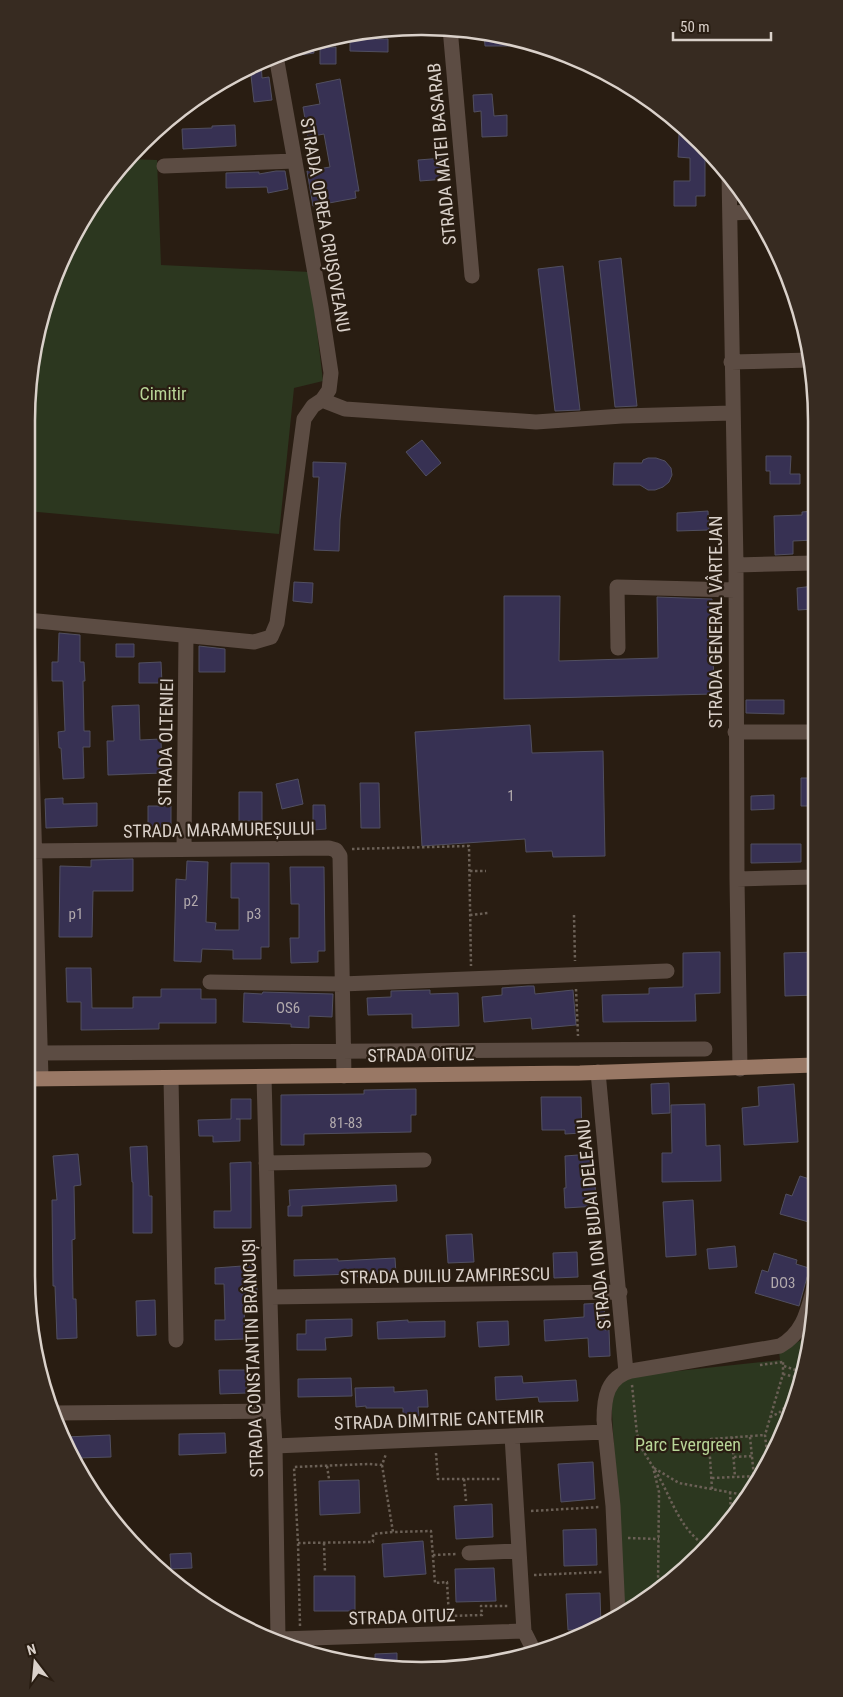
<svg xmlns="http://www.w3.org/2000/svg" width="843" height="1697" font-family="'Roboto Condensed',sans-serif">
	<style>
		.green { fill: #2c371f }
		.building { fill: #373153; stroke: #514f60 }
		.lines { fill: none; stroke-linecap: round; stroke-linejoin: round }
		.path { stroke: #6b6056; stroke-width: 2.5; stroke-dasharray: 2.5 2.5; stroke-linecap: butt }
		.minor { stroke: #5c4c43; stroke-width: 15 }
		.major { stroke: #997865; stroke-width: 15 }
		.labels { text-anchor: middle; stroke-width: 4.5; stroke-linejoin: round; paint-order: stroke }
		.number-label { font-size: 15px; fill: #b1a9ac }
		.street-label { font-size: 18px; fill: #dad1ca; stroke: #291d12 }
		.park-label { font-size: 18px; fill: #b8d597; stroke: #291d12 }
		.rim { fill: none; stroke: #dad1ca; stroke-width: 2.5 }
	</style>
	<rect width="100%" height="100%" fill="#291d12"/>
	<path class="green" d="M129,159L157,160L161,265L310,272L323,381L294,388L279,534L27,511V396L40,319L67,247L108,181Z
		M810,1336L803,1378L776,1450L701,1555L623,1611L611,1395L620,1380L631,1376L780,1360L779,1351Z"/>
	<path class="building" d="M376,29V39H388V52L350,51V34Z
		M484,33L524,40L528,41L527,46H485Z
		M312,43L314,53L286,57L284,52L294,47Z
		M336,47V64H320V48Z
		M261,62L262,78L269,77L272,100L254,102L250,67Z
		M340,79L359,191H355L356,198L313,206L307,171L330,167L324,134L308,137L303,107L320,104L316,84Z
		M492,94L494,116L507,115V136L482,137L481,111L474,112L473,95Z
		M235,125L236,146L183,149L182,129L212,128V126Z
		M679,133H690L705,149V196H696V206H674V181H690V158L678,157Z
		M444,158L446,179L420,181L418,160Z
		M276,171H285L288,189L268,193L267,187L226,188V173L259,172V174Z
		M621,258L637,406L615,407L599,261Z
		M563,266L580,410L555,411L538,269Z
		M422,440L441,463L426,476L406,452Z
		M766,456H791L790,474H800V484H770V471H766Z
		M648,458H656L665,461L671,468L672,475L669,482L663,487L655,490H648L640,485H613L614,463H642L643,460Z
		M313,462L346,463L340,520L339,551L314,550L319,477H313Z
		M708,511L709,530L677,531V513Z
		M814,511V540L793,541V554L775,555L774,516L802,515V512Z
		M294,582L313,583L312,603L293,601Z
		M814,586V609L798,610L797,588Z
		M504,596H560L559,661L658,658L657,597L712,599L714,694L504,699Z
		M59,633L80,635V662H84L85,681H83L84,731H90V747H83L84,778L63,779L61,748H59L58,732L65,731L63,681H52V662H58Z
		M116,644H134V657H116Z
		M199,646L225,649V672H199Z
		M161,662L162,683H139V663Z
		M746,700H784V714L746,713Z
		M139,705L140,740L161,739L162,773L108,775L107,741H114L112,706Z
		M530,725L532,753L603,751L605,856L553,857L552,851L526,852L525,839L422,846L415,732Z
		M801,778H814L815,806H801Z
		M298,779L303,804L282,809L276,784Z
		M360,783H379L380,828H361Z
		M239,792H262V821H239Z
		M774,795V809L751,810V796Z
		M63,798V804L97,803V826L46,828L45,799Z
		M313,805H325L326,829L313,830Z
		M148,806H171V828H148Z
		M751,844H801V862L751,863Z
		M133,859V891H93L92,937H59L60,866L91,867V860Z
		M187,861L208,862L206,922L216,923L215,930H239V898H231V863H269V947H261V959H233V950L202,949L201,962L174,961L176,879L186,880Z
		M290,867H324L325,951H318V962L291,963L290,938H299V904H291Z
		M720,952V993L695,994L696,1021L603,1022L602,995L649,994V988L683,987V953Z
		M815,952V995L785,996L784,953Z
		M66,968H91L92,1008H133V997H161V989H201V999H216V1023H159V1029L81,1030V1002H67Z
		M528,986H534L535,994L573,990L576,1025L532,1029L531,1018L484,1022L482,997L502,995V988Z
		M430,990V994L458,993L459,1026L412,1028V1014L368,1015L367,998L391,997V991Z
		M263,992L333,994L332,1017L309,1016V1028L291,1027V1024L243,1022L244,993L262,994Z
		M669,1083L670,1113L652,1114L651,1084Z
		M794,1084L798,1142L744,1145L742,1108L759,1106L758,1087Z
		M416,1089V1115H411V1132L304,1134V1145H281V1095L364,1094V1090Z
		M541,1097H581L582,1133L565,1134V1130H542Z
		M231,1099H251V1119H236H240V1141L213,1142V1136H199L198,1120L231,1119Z
		M705,1104L706,1146L720,1145L721,1181L662,1182V1153H672L671,1105Z
		M147,1146L149,1196H152V1233H133V1182H132L130,1147Z
		M78,1154L81,1185L74,1186L75,1239L72,1240L73,1299H76L77,1338L57,1339L55,1286H53L52,1200H57L53,1156Z
		M591,1154L592,1186H595L597,1206L565,1208L564,1188H566L565,1156Z
		M251,1162V1228H214V1211H231L230,1163Z
		M800,1176L816,1181V1224L780,1214L786,1194L792,1196Z
		M396,1185L397,1201L302,1206V1216H288V1206H290L289,1190Z
		M693,1200L696,1255L666,1257L663,1202Z
		M472,1234L474,1262L448,1263L446,1235Z
		M735,1246L737,1267L709,1269L707,1249Z
		M577,1252L578,1277L554,1278L553,1253Z
		M774,1253L797,1260L796,1264L812,1269L807,1277L799,1306L755,1293L762,1270L768,1272Z
		M395,1258L396,1274L353,1277V1274L294,1276V1260L338,1259V1261Z
		M256,1265L257,1291H250V1301L244,1302L245,1339L215,1340V1320H225L224,1284H215V1268Z
		M155,1300L156,1335L137,1336L136,1301Z
		M604,1303L605,1330H609L610,1356L589,1357L588,1338L545,1341L544,1320L584,1317V1304Z
		M352,1319V1336L325,1338L326,1350H297V1334H306V1320Z
		M408,1320V1322L445,1321V1337L378,1339L377,1322Z
		M508,1321L509,1345L479,1347L477,1322Z
		M219,1370H246L247,1393L220,1394Z
		M522,1376L523,1383L576,1380L578,1401L539,1402L538,1397L496,1400L495,1377Z
		M351,1378L352,1396L298,1397V1379Z
		M394,1387V1392L427,1390L428,1407H418L419,1416H403V1408H366V1406L356,1407L355,1388Z
		M225,1433L226,1453L179,1455V1434Z
		M110,1435L111,1457L77,1458L66,1437Z
		M593,1462L595,1499L561,1502L558,1464Z
		M359,1480L360,1513L320,1515L319,1481Z
		M492,1504L493,1537L456,1539L454,1506Z
		M596,1529L597,1565L564,1566L563,1530Z
		M423,1541L426,1574L384,1577L382,1544Z
		M191,1553L192,1568L171,1569L170,1554Z
		M494,1568L496,1601L456,1602L455,1569Z
		M314,1576H355V1611H314Z
		M600,1593L601,1626L598,1629L568,1630L566,1594Z
		M397,1653V1665L375,1664V1654Z"/>
	<g class="lines">
		<path class="path" d="M352,849L469,846L471,966
			M470,871H486
			M470,915L488,913
			M574,915L575,961
			M576,989L578,1036
			M760,1365L783,1362
			M784,1366L804,1373
			M783,1374L803,1379
			M632,1385L637,1434L642,1449L653,1467L659,1492L658,1585
			M770,1417L779,1413L796,1396
			M732,1437L735,1477
			M750,1437L754,1477
			M436,1453L438,1479H500V1481
			M734,1457L752,1456
			M768,1462L765,1435L783,1374V1362
			M382,1465L393,1532L431,1531L435,1583L447,1582L449,1616L482,1615L481,1606H509
			M327,1466L329,1479
			M654,1468L679,1483L744,1495
			M655,1470C672,1498 678,1528 707,1547
			M712,1478L757,1476
			M464,1479L466,1501
			M712,1489L709,1442L711,1439L765,1435
			M730,1492L731,1513
			M531,1511L600,1507
			M628,1538L659,1539
			M298,1543L373,1542V1534L393,1532
			M324,1543L325,1572
			M433,1555L456,1554
			M534,1575L603,1572
			M300,1626L298,1543L294,1467L369,1464L382,1465L386,1454"/>
		<path class="minor" d="M450,28L472,276
			M164,166L295,161
			M729,174L736,565L737,879L740,1069
			M730,213L753,212
			M731,362L811,360
			M322,400L345,409L536,422L622,416L732,413
			M736,565L814,563
			M27,620L254,642L271,637L277,623L304,419L313,406L322,400L329,390L331,373L321,307L276,56
			M28,620L41,1078
			M618,648L617,587L735,590
			M735,732H814
			M184,849L186,636
			M27,851L329,848L336,850L340,856L344,1076
			M737,879L815,877
			M210,982L342,984L667,971
			M40,1053L705,1049
			M598,1072L626,1372
			M264,1077L273,1411L275,1446L278,1638
			M171,1078L176,1340
			M266,1163L424,1160
			M26,1209L28,1285
			M270,1297L620,1292
			M53,1413L273,1411
			M512,1436L524,1631L533,1649
			M275,1446L605,1432
			M469,1553L519,1551
			M618,1614L613,1506L604,1420C604,1398 607,1377 631,1371L780,1346C806,1331 808,1307 816,1280
			M280,1639L524,1631"/>
		<path class="major" d="M26,1079L580,1073L815,1065"/>
	</g>
	<g class="labels">
		<g class="number-label">
			<text x="511" y="801">1</text>
			<text x="191" y="906">p2</text>
			<text x="76" y="919">p1</text>
			<text x="254" y="919">p3</text>
			<text x="288" y="1013">OS6</text>
			<text x="346" y="1128">81-83</text>
			<text x="783" y="1288">DO3</text>
		</g>
		<g class="street-label">
			<text transform="translate(442 154) rotate(-95)" y="6">STRADA MATEI BASARAB</text>
			<text transform="translate(325 225) rotate(80)" y="6">STRADA OPREA CRUȘOVEANU</text>
			<text transform="translate(716 622) rotate(-90)" y="6">STRADA GENERAL VÂRTEJAN</text>
			<text transform="translate(166 742) rotate(-89)" y="6">STRADA OLTENIEI</text>
			<text transform="translate(219 830) rotate(-1)" y="6">STRADA MARAMUREȘULUI</text>
			<text transform="translate(421 1055) rotate(-1)" y="6">STRADA OITUZ</text>
			<text transform="translate(594 1224) rotate(-96)" y="6">STRADA ION BUDAI DELEANU</text>
			<text transform="translate(445 1276) rotate(-1)" y="6">STRADA DUILIU ZAMFIRESCU</text>
			<text transform="translate(253 1358) rotate(-92)" y="6">STRADA CONSTANTIN BRÂNCUȘI</text>
			<text transform="translate(439 1420) rotate(-2)" y="6">STRADA DIMITRIE CANTEMIR</text>
			<text transform="translate(402 1617) rotate(-2)" y="6">STRADA OITUZ</text>
		</g>
		<g class="park-label">
			<text x="163" y="400">Cimitir</text>
			<text x="688" y="1451">Parc Evergreen</text>
		</g>
	</g>
	<path d="M0 0H843V1697H0ZM421 35H422A386 386 0 0 1 808 421V1276A386 386 0 0 1 422 1662H421A386 386 0 0 1 35 1276V421A386 386 0 0 1 421 35Z" fill="#372b21" fill-rule="evenodd"/>
	<path class="rim" d="M421 35H422A386 386 0 0 1 808 421V1276A386 386 0 0 1 422 1662H421A386 386 0 0 1 35 1276V421A386 386 0 0 1 421 35Z"/>
	<g transform="translate(35 1662) rotate(344)" stroke="#291d12" stroke-width="4" paint-order="stroke">
	<path d="M0-4L9 19L0 12L-9 19Z" fill="#dad1ca"/>
	<text y="-8" font-size="14" font-weight="bold" text-anchor="middle" fill="#dad1ca">N</text>
	</g>
	<path d="M673 32v8h98v-8" fill="none" stroke="#dad1ca" stroke-width="2.5"/>
	<text x="680" y="32" font-size="15" fill="#dad1ca" stroke="#291d12" stroke-width="4" paint-order="stroke">50 m</text>
</svg>
